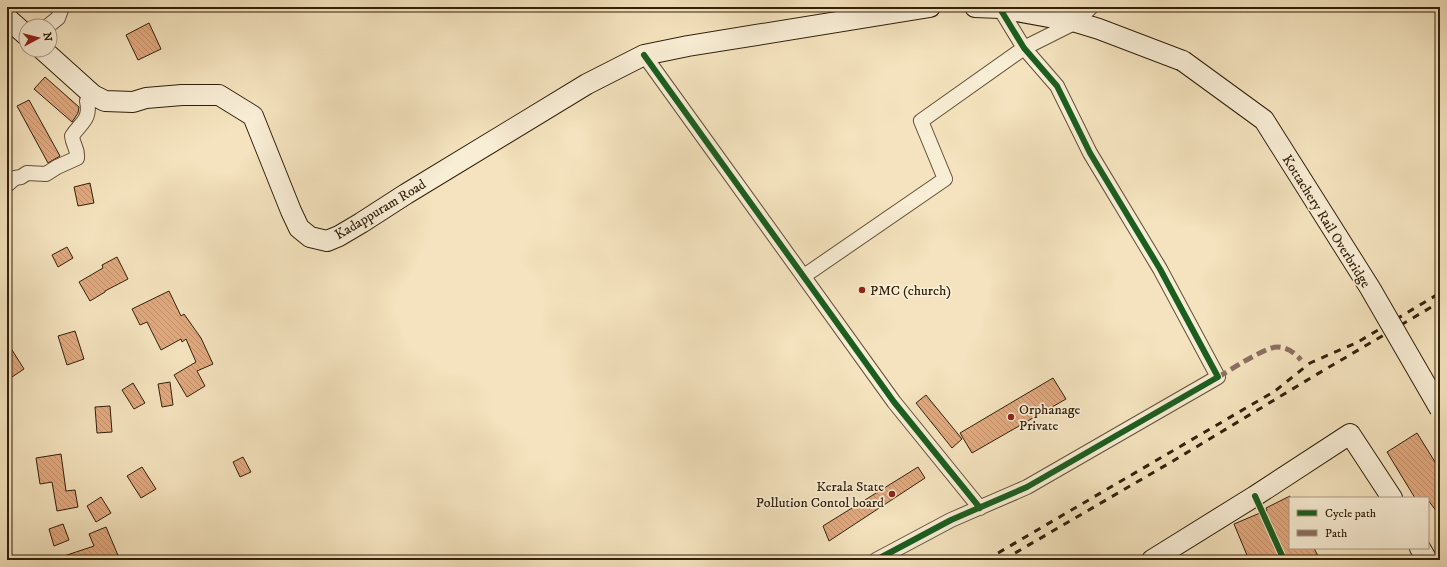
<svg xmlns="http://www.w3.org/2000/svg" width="1447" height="567" font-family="'IM FELL DW Pica',serif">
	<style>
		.building { fill: url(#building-back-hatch); stroke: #32200a }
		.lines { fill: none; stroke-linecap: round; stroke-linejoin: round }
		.street-casing { stroke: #625137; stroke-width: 16 }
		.secondary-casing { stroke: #32200a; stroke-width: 22 }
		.street { stroke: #f8edd5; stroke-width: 14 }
		.secondary { stroke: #f8edd5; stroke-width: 20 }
		.rail { stroke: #32200a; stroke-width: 3; stroke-dasharray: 7 7; stroke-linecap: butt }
		.secondary-bridge-casing { stroke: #32200a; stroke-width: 22; stroke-linecap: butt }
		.secondary-bridge { stroke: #f8edd5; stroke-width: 20 }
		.quiet { stroke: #8d6e63; stroke-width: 5; stroke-dasharray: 10 5; stroke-linecap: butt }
		.cycleway-casing { stroke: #f8edd5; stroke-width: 8 }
		.cycleway { stroke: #1b5e20; stroke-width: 6 }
		.poi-dot { fill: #8f2418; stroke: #f8edd5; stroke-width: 1.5 }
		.labels { text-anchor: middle; stroke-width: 3.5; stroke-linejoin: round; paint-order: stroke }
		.street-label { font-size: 14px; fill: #32200a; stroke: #f8edd5 }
		.poi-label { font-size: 14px; fill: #32200a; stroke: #f8edd5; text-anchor: start }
	</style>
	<defs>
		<pattern id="building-back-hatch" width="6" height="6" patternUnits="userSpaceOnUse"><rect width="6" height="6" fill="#e2a97e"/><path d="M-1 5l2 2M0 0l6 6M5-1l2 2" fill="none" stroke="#c2916c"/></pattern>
	</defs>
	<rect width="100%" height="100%" fill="#f4e3be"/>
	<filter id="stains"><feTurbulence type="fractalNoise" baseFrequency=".005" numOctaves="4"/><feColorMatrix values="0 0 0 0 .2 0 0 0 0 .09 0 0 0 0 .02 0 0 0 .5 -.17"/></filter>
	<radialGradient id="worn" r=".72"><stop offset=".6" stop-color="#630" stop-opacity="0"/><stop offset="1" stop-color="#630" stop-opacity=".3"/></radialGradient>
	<path class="building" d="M149,23L161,49L138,60L126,35Z
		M45,77L79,107L78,113L72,122L34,89Z
		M29,100L60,156L48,163L17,106Z
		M90,183L94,203L78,206L74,187Z
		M67,247L73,258L58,267L52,255Z
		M117,257L128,279L105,291V292L90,301L79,282L103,268L102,265Z
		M169,291L181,316L184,314L201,338L213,364L197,371L205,386L187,397L174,375L196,362L186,339L182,342L181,339L161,350L147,322L140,325L132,309Z
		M75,331L84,359L67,365L58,336Z
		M7,342L24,369L12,377L7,369Z
		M1053,378L1066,399L972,453L960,433Z
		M170,382L173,405L162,407L158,384Z
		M133,383L145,403L134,409L122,390Z
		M926,395L962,439L952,448L916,403Z
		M110,406L112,432L97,433L95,407Z
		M1417,433L1440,470V516L1428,500V498H1415L1387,452Z
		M61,454L66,491L75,490L78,507L57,511L52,482L40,484L36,458Z
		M243,457L251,472L240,477L233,462Z
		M142,467L156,489L141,498L127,476Z
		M918,467L925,478L829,541L823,526Z
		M1290,496V548H1314L1320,560H1249L1234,524L1267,510L1266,508Z
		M101,497L111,513L96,522L87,506Z
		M63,524L69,540L54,546L49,529Z
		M106,527L120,560H58V558L94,546L89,534Z"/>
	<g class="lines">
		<g class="street-casing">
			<path id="street" d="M48,26L58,18L62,7
				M644,55L894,402L980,508
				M7,185L15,178L21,177L27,173L46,174L57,167L77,158C78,148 73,146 72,136C81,122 91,120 87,101L93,95
				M804,276L945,179L921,121L1024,48L1076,22L1091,7
				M876,560L951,520L1027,487L1218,377L1160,269L1090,153L1057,86L1024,48L999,7"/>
		</g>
		<g class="secondary-casing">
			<path id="secondary" d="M975,7L1000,8L1076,22L1099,29L1183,61
				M7,18L26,35
				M43,50L93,95L105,101L133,102L146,98L182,95H219L253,116L291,211L299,228L310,237L327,241L339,236L361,223L406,194L587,84L644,55L688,46L930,7
				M1420,548L1427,560
				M1152,560L1255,496L1350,434L1392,498"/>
		</g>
		<use href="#street" class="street"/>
		<use href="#secondary" class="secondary"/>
		<path class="rail" d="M986,560L1275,391L1310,363L1358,342L1440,293
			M1003,560L1173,461L1314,376L1440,302"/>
		<g class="secondary-bridge-casing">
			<path id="secondary-bridge" d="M1183,61L1264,120L1370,288L1440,409"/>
		</g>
		<use href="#secondary-bridge" class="secondary-bridge"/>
		<path class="quiet" d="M1218,377C1229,371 1265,347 1277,347C1287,347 1295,353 1301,360"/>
		<g class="cycleway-casing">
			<path id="cycleway" d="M644,55L894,402L980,508
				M1255,496L1284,560
				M876,560L951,520L1027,487L1218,377L1160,269L1090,153L1057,86L1024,48L999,7"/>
		</g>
		<use href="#cycleway" class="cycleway"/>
	</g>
	<g class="poi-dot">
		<circle cx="862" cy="290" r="4"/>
		<circle cx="1011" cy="417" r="4"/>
		<circle cx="892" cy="494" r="4"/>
	</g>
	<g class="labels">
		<g class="street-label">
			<text transform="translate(380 209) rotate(-31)" y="5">Kadappuram Road</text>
			<text transform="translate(1327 221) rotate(58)" y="5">Kottachery Rail Overbridge</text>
		</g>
		<g class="poi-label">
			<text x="870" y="295">PMC (church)</text>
			<text x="1019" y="414">Orphanage<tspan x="1019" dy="16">Private</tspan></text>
			<text x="884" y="491" text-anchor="end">Kerala State<tspan x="884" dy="16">Pollution Contol board</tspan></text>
		</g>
	</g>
	<rect width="1447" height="567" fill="none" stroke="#f4e3be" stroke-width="24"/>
	<rect x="8" y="8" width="1431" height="551" fill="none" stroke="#32200a" stroke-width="2"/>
	<rect x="12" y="12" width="1423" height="543" fill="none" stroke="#32200a"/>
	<rect x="1289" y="497" width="140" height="52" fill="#f8edd5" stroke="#a99b84"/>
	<rect x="1297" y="510" width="20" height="6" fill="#1b5e20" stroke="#a99b84"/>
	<text x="1325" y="517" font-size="12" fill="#32200a">Cycle path</text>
	<rect x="1297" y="530" width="20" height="6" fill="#8d6e63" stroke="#a99b84"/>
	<text x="1325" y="537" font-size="12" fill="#32200a">Path</text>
	<g transform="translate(38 38) rotate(83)"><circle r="19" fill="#f8edd5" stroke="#a99b84"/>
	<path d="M0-3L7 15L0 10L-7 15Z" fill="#8f2418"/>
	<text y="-6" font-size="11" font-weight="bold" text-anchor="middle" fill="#32200a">N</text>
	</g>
	<rect width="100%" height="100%" filter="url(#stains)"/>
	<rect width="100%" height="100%" fill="url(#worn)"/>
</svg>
